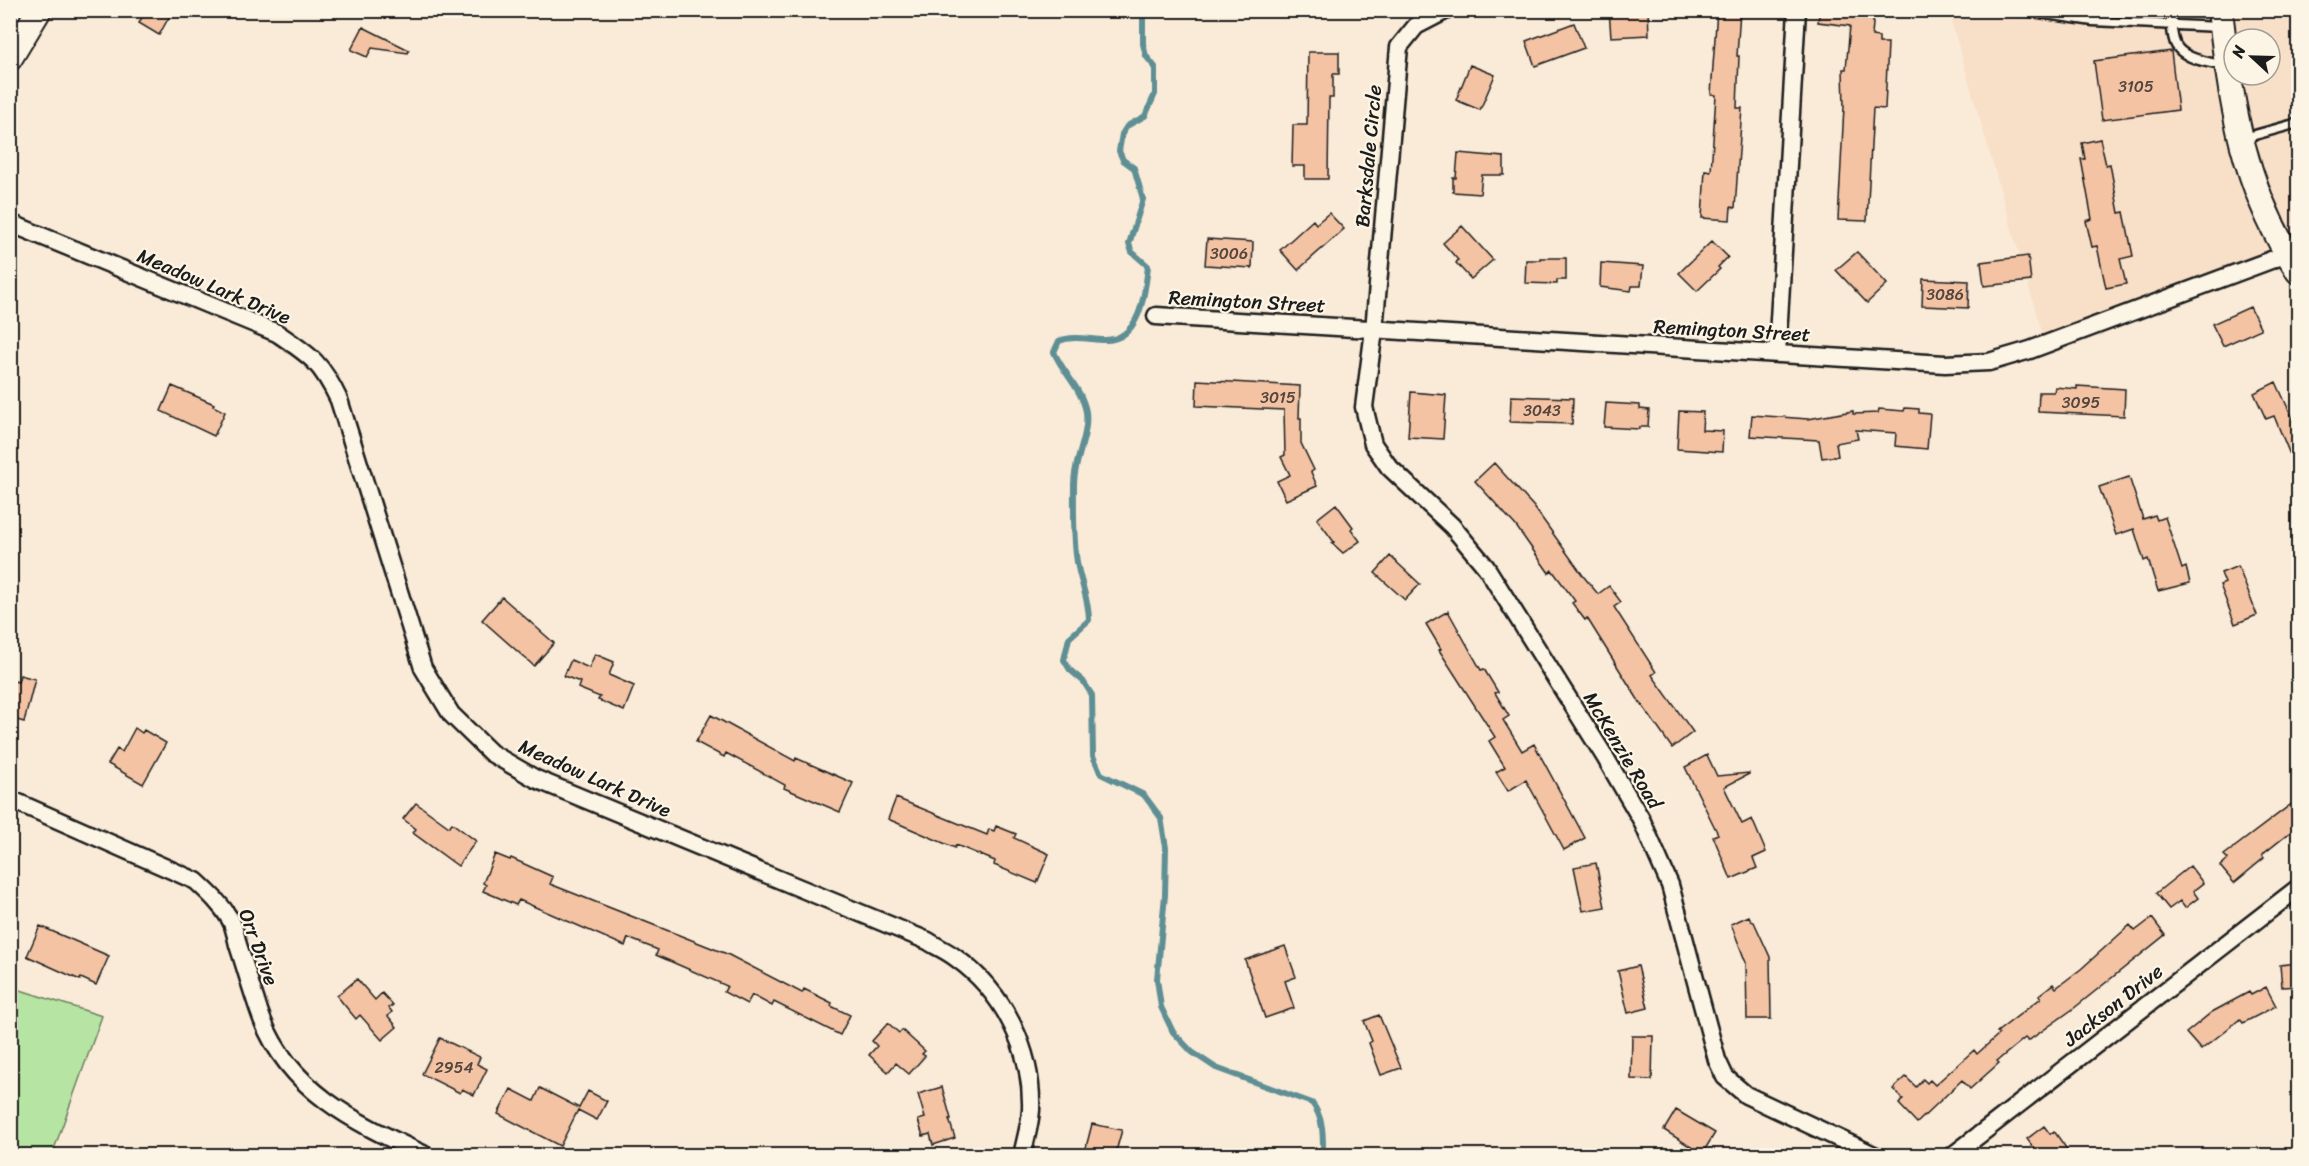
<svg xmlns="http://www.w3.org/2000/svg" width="2309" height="1166" font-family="Sriracha,sans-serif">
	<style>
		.built { fill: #f8dfc8; fill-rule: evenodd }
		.green { fill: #b6e4a2; stroke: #69805f; stroke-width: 1.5 }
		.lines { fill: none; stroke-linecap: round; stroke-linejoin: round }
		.stream { stroke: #5e8f94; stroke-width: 6 }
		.building { fill: #f4c3a4; stroke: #1c1c1c; stroke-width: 1.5 }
		.lane-casing { stroke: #1c1c1c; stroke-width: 13 }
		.street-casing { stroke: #1c1c1c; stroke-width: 21 }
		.secondary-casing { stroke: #1c1c1c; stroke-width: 28 }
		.lane { stroke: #fcf5e5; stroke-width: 8 }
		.street { stroke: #fcf5e5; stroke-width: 16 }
		.secondary { stroke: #fcf5e5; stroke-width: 24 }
		.labels { text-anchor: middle; stroke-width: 4.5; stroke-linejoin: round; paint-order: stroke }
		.number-label { font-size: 16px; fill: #52463e }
		.street-label { font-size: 20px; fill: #1c1c1c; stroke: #fcf5e5 }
	</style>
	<rect width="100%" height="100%" fill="#faebd8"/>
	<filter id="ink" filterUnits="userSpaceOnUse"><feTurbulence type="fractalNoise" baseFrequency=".0167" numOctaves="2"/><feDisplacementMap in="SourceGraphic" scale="12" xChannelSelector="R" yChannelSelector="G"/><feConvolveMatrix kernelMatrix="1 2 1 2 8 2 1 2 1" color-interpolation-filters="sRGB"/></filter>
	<g filter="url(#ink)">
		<path class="built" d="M1953,10L2298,11V282L2277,253L2044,339L1952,24ZM2234,39H2270V75H2234Z"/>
		<path class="green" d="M11,987L102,1016L52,1155H11Z"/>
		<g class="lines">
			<path class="stream" d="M1138,10L1143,15V44L1146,56L1155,67V94L1145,116L1127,126L1122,134L1119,151L1123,160L1134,168L1143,199L1129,244L1132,252L1148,266C1145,292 1141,340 1105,340C1090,340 1074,335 1059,341L1054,352C1063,373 1082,389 1086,412C1089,437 1074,459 1074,484C1074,509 1073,537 1077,562C1080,582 1089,599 1089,620L1069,638L1064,660L1070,670L1083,681L1092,695L1093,756L1101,774L1144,795L1161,818L1166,848L1165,895L1157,979L1161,1007L1173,1032L1192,1052L1216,1068L1312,1103C1324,1119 1323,1135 1323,1156"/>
		</g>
		<path class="building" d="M146,10H173L159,35L139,23Z
			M1609,10H1648L1649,35L1611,37Z
			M1717,10H1740L1737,56H1739L1737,108H1742L1735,208L1731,207L1730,220L1702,218L1705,170L1711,171L1716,95L1711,94Z
			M1820,10L1851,12V10H1874L1872,36L1879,37V43H1888L1885,109L1873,108L1867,221L1838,220L1844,107L1843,69H1846L1850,26L1818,22Z
			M1574,23L1584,48L1535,66L1526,41Z
			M363,27L409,50L408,53L372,48L367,57L351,50Z
			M2171,51L2178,110L2102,120L2094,61Z
			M1308,52H1339V74H1333V98H1329L1328,179H1305V166H1292L1293,125H1307Z
			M1470,65L1495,75L1480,110L1456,100Z
			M2100,139L2106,165L2110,164L2119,213L2124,212L2133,256L2120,259L2126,284L2106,288L2097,246L2092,247L2086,221L2092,219L2081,159H2085L2082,143Z
			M1458,153L1504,157V175H1482L1480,194L1453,192V178H1456Z
			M1329,213L1344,229L1298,270L1280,250L1313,220L1316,224Z
			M1462,226L1493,260L1471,279L1456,263L1458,260L1443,243Z
			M1207,239L1253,242L1252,268L1205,265Z
			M1712,241L1728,257L1718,267L1720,269L1697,291L1679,273Z
			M1857,252L1887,284L1867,303L1836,270Z
			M2028,256L2031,281L1984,286L1981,262Z
			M1540,258H1566V280H1557V284L1525,283L1526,260H1540Z
			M1601,263L1643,266L1641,286H1632L1631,291L1600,287Z
			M1923,279L1969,281L1968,308L1922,306Z
			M2250,307L2261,329L2223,346L2212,324Z
			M1197,380L1300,386L1299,418H1301V443L1314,470L1311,472L1317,486L1286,500L1277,481L1290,475L1281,457L1285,455L1284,410L1196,406Z
			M2276,382L2298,430V474L2274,416L2266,419L2254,393Z
			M172,386L214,404L213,406L225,412L214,436L161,411Z
			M2077,386L2125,389L2124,416L2038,412L2039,392H2054L2055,387L2077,389Z
			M1411,392L1446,395L1443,439L1408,437Z
			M1511,396L1573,398L1572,424L1510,422Z
			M1606,403L1640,405V409L1649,410L1648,427H1639V429L1604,427Z
			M1905,408L1919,409V413L1930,414L1927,449L1895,446L1896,433L1856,430L1858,439L1836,443L1838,456L1822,458L1819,440L1750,436L1752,415L1808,419L1853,411V414L1878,413L1879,409L1904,411Z
			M1679,411L1703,412L1702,430L1723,431L1722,452L1677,449Z
			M1494,463L1534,507L1584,577L1598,594L1609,586L1621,602L1614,607L1656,672L1652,675L1693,732L1672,748L1637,698L1587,618L1585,620L1572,603L1575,601L1552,570L1549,573L1516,526L1475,481Z
			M2129,477L2143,519L2155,515L2157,520L2165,517L2182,569L2186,567L2190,583L2158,591L2148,559L2144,561L2134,529L2116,535L2099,487Z
			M1336,504L1353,527L1351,529L1360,541L1343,553L1332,543L1334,542L1317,519Z
			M1390,556L1420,584L1405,600L1375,573Z
			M2238,566L2257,615L2235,624L2220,585L2225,583L2221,573Z
			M502,597L554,643L534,666L482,620Z
			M1448,611L1481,670L1484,669L1498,692L1495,693L1509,716L1503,720L1522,751L1534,744L1585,838L1564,850L1526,780L1508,791L1496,772L1505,767L1489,741L1495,737L1439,650L1441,649L1426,624Z
			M595,654L614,662L609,675L634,686L624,711L598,700L600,697L578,688L580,682L564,676L571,660L589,668Z
			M20,675L35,679L24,722L10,718V680L18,682Z
			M711,715L795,761L796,758L853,783L840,812L784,788L785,785L726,753L724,757L696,742Z
			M135,728L142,733L144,730L166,743L143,784L108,764L117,749L122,752Z
			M1707,755L1717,776L1749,773V774L1724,787L1742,824L1752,819L1766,852L1753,858L1757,868L1731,879L1713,836L1718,834L1685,767Z
			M896,798L987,835L989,829L994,831L996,826L1016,834L1014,838L1049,854L1037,883L994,865L995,861L956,845L955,848L888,819Z
			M2298,799V826L2262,855L2264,858L2234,883L2220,866L2228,859L2224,855Z
			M416,803L449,827L452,823L476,841L458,866L413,833L416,829L403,819Z
			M495,854L510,860L511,858L553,877L550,884L727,954L802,993L804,989L832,1003L831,1006L850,1015L840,1035L774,1002L772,1006L752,995L747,1004L724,992L727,986L656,955L658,950L628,938L625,946L519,900L516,905L483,891L486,885L483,883Z
			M1596,863L1605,907L1583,911L1574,867Z
			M2190,866L2203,883L2193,891L2198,898L2185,908L2180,901L2169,909L2156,893Z
			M1749,916L1751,921L1754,922L1770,957L1771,1019H1747L1746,963L1731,924Z
			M2152,918L2165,935L2073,1009L2028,1041L2025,1038L1997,1061L1999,1063L1970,1089L1962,1080L1917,1123L1899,1104L1903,1099L1893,1089L1906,1077L1916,1087L1923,1079L1927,1083L1930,1080L1935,1085L1974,1050L1977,1054L1999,1034L1997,1032L2041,998L2039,995L2053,984L2056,988L2081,969L2130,925L2135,931Z
			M40,926L109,956L96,985L81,978L80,980L27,956Z
			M1285,946L1296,977L1285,981L1294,1008L1265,1018L1245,960Z
			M2298,963V986L2282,987L2280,965Z
			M1638,966L1648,1008L1628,1013L1618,971Z
			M357,979L375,1000L382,993L393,1005L389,1008L392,1012L388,1016L397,1027L382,1040L360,1015L356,1019L337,996Z
			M2266,987L2276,1006L2243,1023L2240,1019L2201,1050L2186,1033L2212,1012L2249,992L2251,995Z
			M1379,1015L1401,1068L1381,1075L1369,1043L1372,1041L1364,1021Z
			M888,1023L899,1033L902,1030L925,1051L922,1054L925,1056L909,1074L896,1063L888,1072L869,1055L877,1046L872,1041Z
			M1632,1036H1653L1652,1080L1631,1079Z
			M440,1038L480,1057L477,1064L487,1069L474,1095L462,1089L460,1093L422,1074Z
			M942,1087L951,1119H949L955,1138L933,1145L930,1134L923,1136L918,1120L925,1118L918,1094Z
			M540,1088L579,1108L588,1091L607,1101L597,1120L578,1110L560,1146L498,1114L511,1089L534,1101Z
			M1676,1110L1715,1133L1702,1154L1664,1130Z
			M1092,1124L1122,1130L1115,1155H1084Z
			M2044,1126L2050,1134L2054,1131L2071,1155H2039L2027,1139Z"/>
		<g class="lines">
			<g class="lane-casing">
				<path id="lane" d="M2019,10L2093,21L2219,27
					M2170,10C2172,20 2171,31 2174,40C2178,59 2209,62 2225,66
					M2244,138L2298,123"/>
			</g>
			<g class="street-casing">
				<path id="street" d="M1447,10L1416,26L1399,47L1374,330L1364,407L1373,444L1389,467L1452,526L1486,567L1605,757L1641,819L1670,885L1717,1060L1725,1077L1746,1095L1876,1156
					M10,223L277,333C311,356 321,362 339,400L423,668L451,714L491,753L536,779L928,941C937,947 947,951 956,958C1004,992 1033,1051 1031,1110C1030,1125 1025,1141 1022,1156
					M1156,316L1945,364L1989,362L2030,350L2287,254
					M1777,354L1797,10
					M10,799L196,881C209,893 221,904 230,919C234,926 236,936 238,945C246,969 253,995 262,1019C291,1094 360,1124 427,1156
					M1952,1156L2298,888"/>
			</g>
			<g class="secondary-casing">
				<path id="secondary" d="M2220,10C2231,106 2244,189 2298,271
					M10,58L39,10"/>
			</g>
			<use href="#lane" class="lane"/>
			<use href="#street" class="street"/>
			<use href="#secondary" class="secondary"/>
		</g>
	</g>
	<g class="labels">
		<g class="number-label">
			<text x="2136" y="92">3105</text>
			<text x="1229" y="259">3006</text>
			<text x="1945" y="300">3086</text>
			<text x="1278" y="403">3015</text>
			<text x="2081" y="408">3095</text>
			<text x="1542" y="416">3043</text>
			<text x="454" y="1073">2954</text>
		</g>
		<g class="street-label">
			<text transform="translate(1368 156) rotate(-85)" y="7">Barksdale Circle</text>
			<text transform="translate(214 286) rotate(23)" y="7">Meadow Lark Drive</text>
			<text transform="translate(1247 301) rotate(3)" y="7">Remington Street</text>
			<text transform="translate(1732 330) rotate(3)" y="7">Remington Street</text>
			<text transform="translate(1623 750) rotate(59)" y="7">McKenzie Road</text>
			<text transform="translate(595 778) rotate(24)" y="7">Meadow Lark Drive</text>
			<text transform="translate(259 947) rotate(70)" y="7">Orr Drive</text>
			<text transform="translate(2113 1005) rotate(-38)" y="7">Jackson Drive</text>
		</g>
	</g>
	<rect width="2309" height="1166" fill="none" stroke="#fcf5e5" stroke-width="36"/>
	<rect x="18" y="18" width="2273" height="1130" fill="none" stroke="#1c1c1c" stroke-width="2" filter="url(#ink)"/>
	<g transform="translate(2252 57) rotate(292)"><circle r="28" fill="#fcf5e5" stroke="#a29e95" stroke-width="1.5"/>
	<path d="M0-4.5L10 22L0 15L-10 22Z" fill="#1c1c1c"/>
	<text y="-9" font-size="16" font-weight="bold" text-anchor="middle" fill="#1c1c1c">N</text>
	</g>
</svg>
